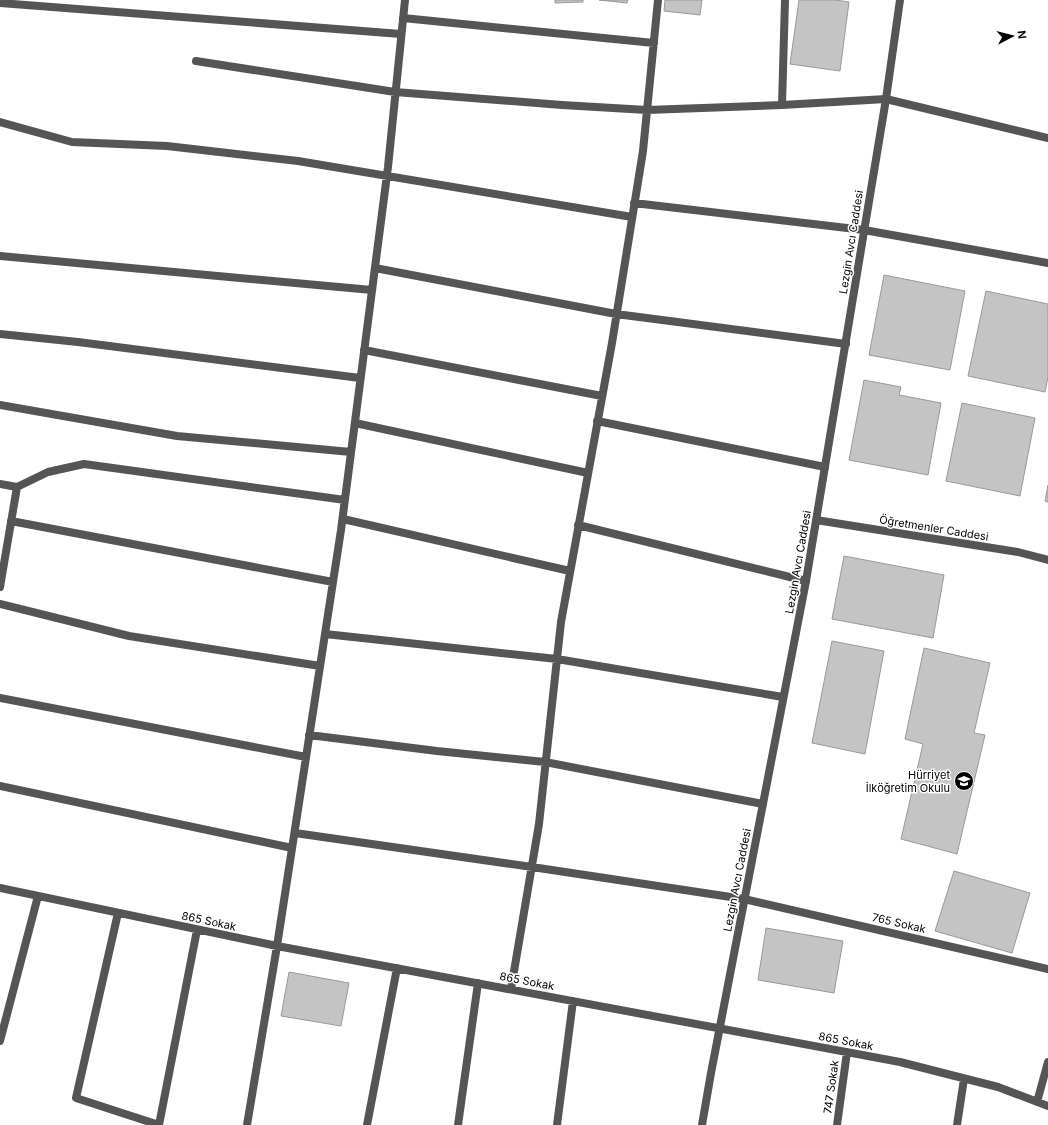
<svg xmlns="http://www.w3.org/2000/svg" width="1048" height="1125" font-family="Inter,sans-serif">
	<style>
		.building { fill: #c4c4c4; stroke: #999 }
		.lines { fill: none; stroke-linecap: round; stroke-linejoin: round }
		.minor { stroke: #555; stroke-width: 8 }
		.tertiary { stroke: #555; stroke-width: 8 }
		.labels { text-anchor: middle; stroke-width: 3; stroke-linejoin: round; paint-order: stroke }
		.street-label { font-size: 11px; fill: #000; stroke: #fff }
		.poi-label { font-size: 11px; fill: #000; stroke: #fff; text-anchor: end }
	</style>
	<rect width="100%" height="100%" fill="#fff"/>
	<path class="building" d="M555,0H583V2L555,3Z
		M599,0H628L627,3Z
		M665,0H702L700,15L664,11Z
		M799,0H836L849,2L840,71L790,64Z
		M884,275L965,291L950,370L869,355Z
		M986,291L1048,304V377L1045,392L968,376Z
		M864,380L901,387L899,395L941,403L928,475L849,460Z
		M962,403L1035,418L1020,496L946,481Z
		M1048,485V502L1045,501Z
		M844,556L944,575L933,638L832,619Z
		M832,641L884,651L865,754L812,743Z
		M924,648L990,663L974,733L985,735L957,854L901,839L923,744L905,739Z
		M954,871L1030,893L1012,953L935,931Z
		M766,928L843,941L834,993L758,980Z
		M289,972L349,983L341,1026L281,1016Z"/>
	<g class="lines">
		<path class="minor" d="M785,0L782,105L886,99L1048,138
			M0,3L401,34
			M403,18L654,43
			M196,61L395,92L562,105L647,110L782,105
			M0,122L72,142L167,146L298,161L632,217
			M634,203L864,230L1048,263
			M0,256L372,290
			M375,268L616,314L846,344
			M0,334L78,342L360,378
			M364,350L602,396
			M0,405L177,436L351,452
			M597,421L825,467
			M355,423L588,473
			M0,484L17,487L0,587
			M17,487L48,472L84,464L345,500
			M343,519L570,571
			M11,521L333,582
			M578,525L806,581
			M0,604L129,636L320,666
			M325,634L557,659L783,697
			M0,698L306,757
			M309,735L437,751L545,762L763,804
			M0,786L292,848
			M295,833L532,867L744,899L1048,969
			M0,888L277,946L900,1062L998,1087L1048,1106
			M118,913L76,1098L159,1125
			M511,989L539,824L561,622L612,343L643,151L658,0
			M0,1041L38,896
			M1037,1102L1048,1062
			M159,1125L197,930
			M247,1125L277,946L341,530L388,167L405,0
			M367,1125L397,968
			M458,1125L478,983
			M557,1125L573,1001
			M837,1125L847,1052
			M957,1125L964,1079"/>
		<path class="tertiary" d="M816,520L1018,552L1048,560
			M702,1125L711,1073L806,581L886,99L900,0"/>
	</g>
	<defs>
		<g id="school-disc" transform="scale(1)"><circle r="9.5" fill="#000" stroke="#fff"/><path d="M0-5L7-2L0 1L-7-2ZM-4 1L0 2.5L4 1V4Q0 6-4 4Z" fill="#fff"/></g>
	</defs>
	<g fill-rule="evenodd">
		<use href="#school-disc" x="964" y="781"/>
	</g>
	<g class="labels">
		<g class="street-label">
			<text transform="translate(851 242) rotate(-81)" y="4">Lezgin Avcı Caddesi</text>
			<text transform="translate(934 528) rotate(9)" y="4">Öğretmenler Caddesi</text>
			<text transform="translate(798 562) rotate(-80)" y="4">Lezgin Avcı Caddesi</text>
			<text transform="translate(737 880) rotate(-79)" y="4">Lezgin Avcı Caddesi</text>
			<text transform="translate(209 921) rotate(12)" y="4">865 Sokak</text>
			<text transform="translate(899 923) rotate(13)" y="4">765 Sokak</text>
			<text transform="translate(527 981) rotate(11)" y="4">865 Sokak</text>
			<text transform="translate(846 1041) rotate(11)" y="4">865 Sokak</text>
			<text transform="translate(831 1087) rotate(-82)" y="4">747 Sokak</text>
		</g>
		<g class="poi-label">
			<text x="950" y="779">Hürriyet<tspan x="950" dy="13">İlköğretim Okulu</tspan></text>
		</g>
	</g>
	<g transform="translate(1012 36) rotate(83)" stroke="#ffffff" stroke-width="3" paint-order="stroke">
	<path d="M0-3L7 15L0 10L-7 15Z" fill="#000000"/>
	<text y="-6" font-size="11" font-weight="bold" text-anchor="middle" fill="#000000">N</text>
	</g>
</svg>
